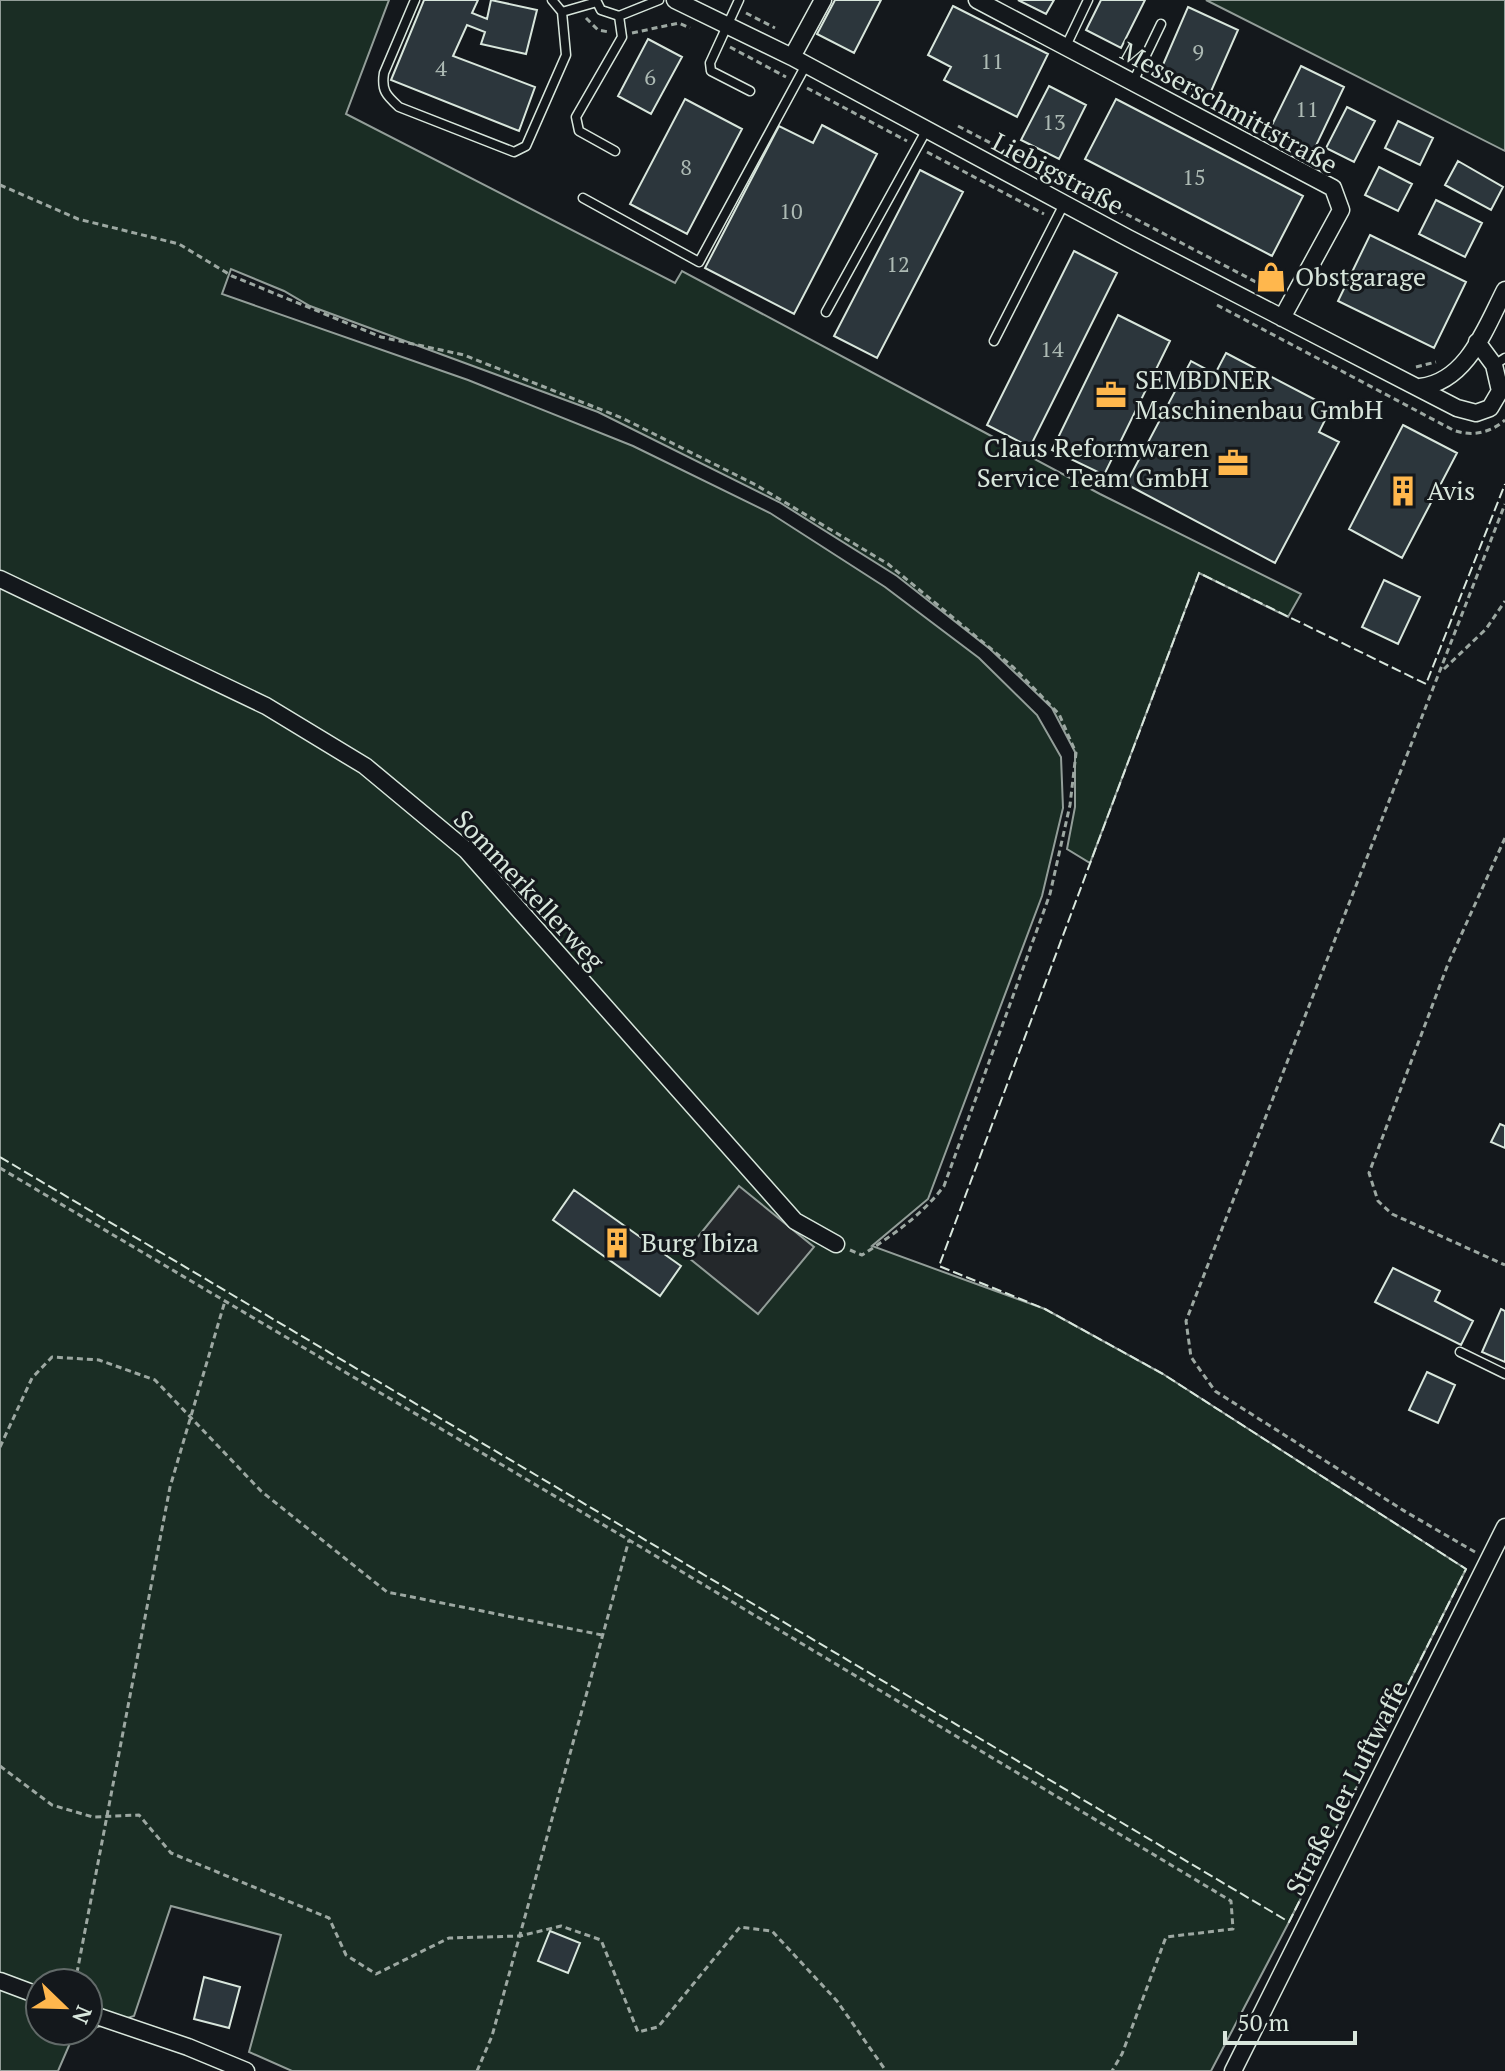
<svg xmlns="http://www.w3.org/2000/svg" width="1505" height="2071" font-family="'PT Serif',serif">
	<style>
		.green { fill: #1a2d24; stroke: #939e99; stroke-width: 2 }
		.parking { fill: #24282b; stroke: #939e99; stroke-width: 2 }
		.building { fill: #2c363c; stroke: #d8e6dc; stroke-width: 2 }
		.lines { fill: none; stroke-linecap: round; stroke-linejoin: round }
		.service-casing { stroke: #d8e6dc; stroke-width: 11 }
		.minor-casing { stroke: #d8e6dc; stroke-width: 19 }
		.path { stroke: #9da8a2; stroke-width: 3; stroke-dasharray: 6 4; stroke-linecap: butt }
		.service { stroke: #14181c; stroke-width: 8 }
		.minor { stroke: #14181c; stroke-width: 16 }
		.fence { stroke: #d8e6dc; stroke-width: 2; stroke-dasharray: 10 4; stroke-linecap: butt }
		.labels { text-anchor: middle; stroke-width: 6; stroke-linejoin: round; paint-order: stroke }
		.number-label { font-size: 22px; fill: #adbab4 }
		.street-label { font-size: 26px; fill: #d8e6dc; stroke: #14181c }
		.poi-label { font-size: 26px; fill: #d8e6dc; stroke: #14181c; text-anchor: start }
	</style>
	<rect width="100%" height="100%" fill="#14181c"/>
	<path class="green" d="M0,0H389L346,114L675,283L682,271L1100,494L1301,594L1288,617L1199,573L1090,863L1067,849L1075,807V752L1052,708L990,649L897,576L779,502L598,412L310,306L284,291L231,269L222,294L468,380L633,446L770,513L885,587L979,658L1037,715L1061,757L1063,808L1042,896L928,1199L872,1246L1045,1309L1163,1374L1466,1569L1289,1922L1211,2071H292L249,2052L281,1935L171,1906L134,2016L88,2030V1983H40V2031H83L74,2034L58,2071H0Z
		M1206,0H1505V151Z"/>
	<path class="parking" d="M739,1186L814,1247L758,1314L684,1254Z"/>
	<path class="building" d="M424,0H478L472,13L487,19L491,0L537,10L526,54L481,44L485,32L467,25L453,56L535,87L519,131L391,80Z
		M835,0H881L854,53L817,34Z
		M1018,0H1054L1046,14Z
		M1101,0H1145L1121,48L1086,30Z
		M953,6L1048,54L1017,117L944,80L951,67L928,55Z
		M1188,7L1238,30L1209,96L1159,74Z
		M648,39L682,57L651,114L618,96Z
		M1301,66L1344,87L1313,152L1269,131Z
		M1049,86L1086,105L1059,159L1021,140Z
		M685,99L742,129L687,234L630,204Z
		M1116,99L1303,196L1272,256L1085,159Z
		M1347,107L1375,121L1354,162L1326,148Z
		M1398,121L1433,138L1420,165L1385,148Z
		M822,125L877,154L794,314L705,268L779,126L813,143Z
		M1458,161L1503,187L1491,210L1445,185Z
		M1379,167L1412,184L1398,211L1365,195Z
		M920,170L963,192L877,358L834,336Z
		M1436,200L1482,223L1465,257L1419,234Z
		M1370,235L1466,282L1434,348L1338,301Z
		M1074,251L1117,273L1030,447L987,425Z
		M1118,315L1170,341L1104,475L1052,450Z
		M1226,353L1331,408L1319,432L1339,442L1275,563L1126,484L1191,361L1215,374Z
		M1403,425L1457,453L1402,558L1349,529Z
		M1384,580L1420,597L1398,644L1362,627Z
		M1500,1124L1505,1126V1148L1491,1142Z
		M574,1190L681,1266L660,1296L553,1220Z
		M1393,1268L1440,1291L1435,1301L1473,1321L1461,1345L1375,1302Z
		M1501,1309L1505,1311V1362L1482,1352Z
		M1427,1372L1455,1385L1438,1423L1409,1410Z
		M550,1931L580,1943L568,1973L538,1961Z
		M204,1977L240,1987L229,2028L194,2019Z"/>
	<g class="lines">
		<g class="service-casing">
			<path id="service" d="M415,0L384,73C381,91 387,96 399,107L514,152L526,146L566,55L562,12L597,2
				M552,0L562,12
				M596,0L601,10L619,16L659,0
				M739,0L710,63L711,71L750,91
				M1066,46L1088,0
				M1133,82L1161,24
				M615,151L579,131L576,117L622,37L619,16
				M583,198L699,262L806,65
				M826,312L926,131
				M994,341L1064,204
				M1494,365L1505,358
				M1460,1352L1505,1374"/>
		</g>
		<g class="minor-casing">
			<path id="minor" d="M675,0L792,57L1128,238L1457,408L1476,413L1490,408L1500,391L1494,365L1477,342
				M977,0L1333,188L1341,210L1282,318
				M792,57L823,0
				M1420,387C1467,382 1486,327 1505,290
				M0,579L266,706L365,766L466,850L795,1221L836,1244
				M0,1981L40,1996
				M88,2013L188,2047L246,2071
				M1233,2071L1505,1527"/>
		</g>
		<path class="path" d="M746,13L775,28
			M586,18L598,30L609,32
			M632,33L679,23L690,28
			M730,47L786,77
			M807,88L907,141
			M958,126L1277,293
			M927,152L1044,214
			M0,185L78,219L179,244L232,276L381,337L464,355L622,418L756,485L888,564L1013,667L1059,714L1076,753L1070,805L1050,894L944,1186C922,1215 893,1235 862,1255L850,1250
			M1217,305L1453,430C1472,437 1490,433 1505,420
			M1416,367L1436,362
			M1444,669L1486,629L1505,601
			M1505,838L1448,964L1369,1173L1378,1201L1392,1214L1505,1265
			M0,1168L629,1540L1231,1901L1233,1929L1166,1937L1122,2054L1112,2071
			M0,1447L32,1378L52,1357L99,1360L155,1380L261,1491L387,1592L602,1635
			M1475,1552L1406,1512L1215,1391L1191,1357L1186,1321L1505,504
			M0,1766L52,1805L93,1817L139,1815L171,1853L329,1918L346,1955L376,1974L449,1938L520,1936L561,1926L601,1940L638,2032L658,2027L740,1927L772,1931L837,2001L886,2071
			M75,1983L170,1487L225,1301
			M477,2071L492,2036L629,1540"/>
		<use href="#service" class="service"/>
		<use href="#minor" class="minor"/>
		<path class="fence" d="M0,1157L1289,1922L1466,1569L1163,1374L1045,1309L939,1266L1199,573L1426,684L1505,484"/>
	</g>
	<defs>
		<g id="shop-bare" transform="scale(2.4)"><path d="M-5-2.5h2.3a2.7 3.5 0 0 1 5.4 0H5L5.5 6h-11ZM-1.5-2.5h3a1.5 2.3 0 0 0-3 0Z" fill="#ffb74d" stroke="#14181c" stroke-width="2.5" paint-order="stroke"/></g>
		<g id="office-bare" transform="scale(2.4)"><path d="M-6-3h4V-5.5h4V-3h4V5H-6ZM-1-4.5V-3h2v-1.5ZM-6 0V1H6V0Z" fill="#ffb74d" stroke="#14181c" stroke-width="2.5" paint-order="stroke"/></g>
		<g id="building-bare" transform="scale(2.4)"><path d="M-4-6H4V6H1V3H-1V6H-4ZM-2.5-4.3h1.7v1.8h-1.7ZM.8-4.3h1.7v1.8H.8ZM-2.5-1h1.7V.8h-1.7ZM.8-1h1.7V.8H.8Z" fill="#ffb74d" stroke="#14181c" stroke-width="2.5" paint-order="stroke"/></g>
	</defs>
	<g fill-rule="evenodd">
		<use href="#shop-bare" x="1271" y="277"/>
		<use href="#office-bare" x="1111" y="395"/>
		<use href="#office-bare" x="1233" y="463"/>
		<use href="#building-bare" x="1403" y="491"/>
		<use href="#building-bare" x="617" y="1243"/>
	</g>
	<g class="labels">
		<g class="number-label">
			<text x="1198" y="60">9</text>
			<text x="992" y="69">11</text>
			<text x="441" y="76">4</text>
			<text x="650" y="85">6</text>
			<text x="1307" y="117">11</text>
			<text x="1054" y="130">13</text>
			<text x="686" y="175">8</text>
			<text x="1194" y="185">15</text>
			<text x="791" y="219">10</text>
			<text x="898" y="272">12</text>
			<text x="1052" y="357">14</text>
		</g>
		<g class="street-label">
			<text transform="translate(1229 108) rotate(29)" y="9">Messerschmittstraße</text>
			<text transform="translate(1058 174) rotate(28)" y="9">Liebigstraße</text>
			<text transform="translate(529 890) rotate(47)" y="9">Sommerkellerweg</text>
			<text transform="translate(1347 1788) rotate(-63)" y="9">Straße der Luftwaffe</text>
		</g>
		<g class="poi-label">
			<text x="1295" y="286">Obstgarage</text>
			<text x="1135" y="389">SEMBDNER<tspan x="1135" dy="30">Maschinenbau GmbH</tspan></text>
			<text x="1209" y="457" text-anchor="end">Claus Reformwaren<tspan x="1209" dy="30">Service Team GmbH</tspan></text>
			<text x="1427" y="500">Avis</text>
			<text x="641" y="1252">Burg Ibiza</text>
		</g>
	</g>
	<g transform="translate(64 2007) rotate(113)"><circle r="38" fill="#14181c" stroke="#626a69" stroke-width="2"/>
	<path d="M0-6L14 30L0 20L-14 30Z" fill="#ffb74d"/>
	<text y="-12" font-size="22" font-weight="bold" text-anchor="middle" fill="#d8e6dc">N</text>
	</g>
	<path d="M1225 2031v12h130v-12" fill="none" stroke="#d8e6dc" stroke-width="4"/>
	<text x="1237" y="2031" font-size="24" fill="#d8e6dc" stroke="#14181c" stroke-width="6" paint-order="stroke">50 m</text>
</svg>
